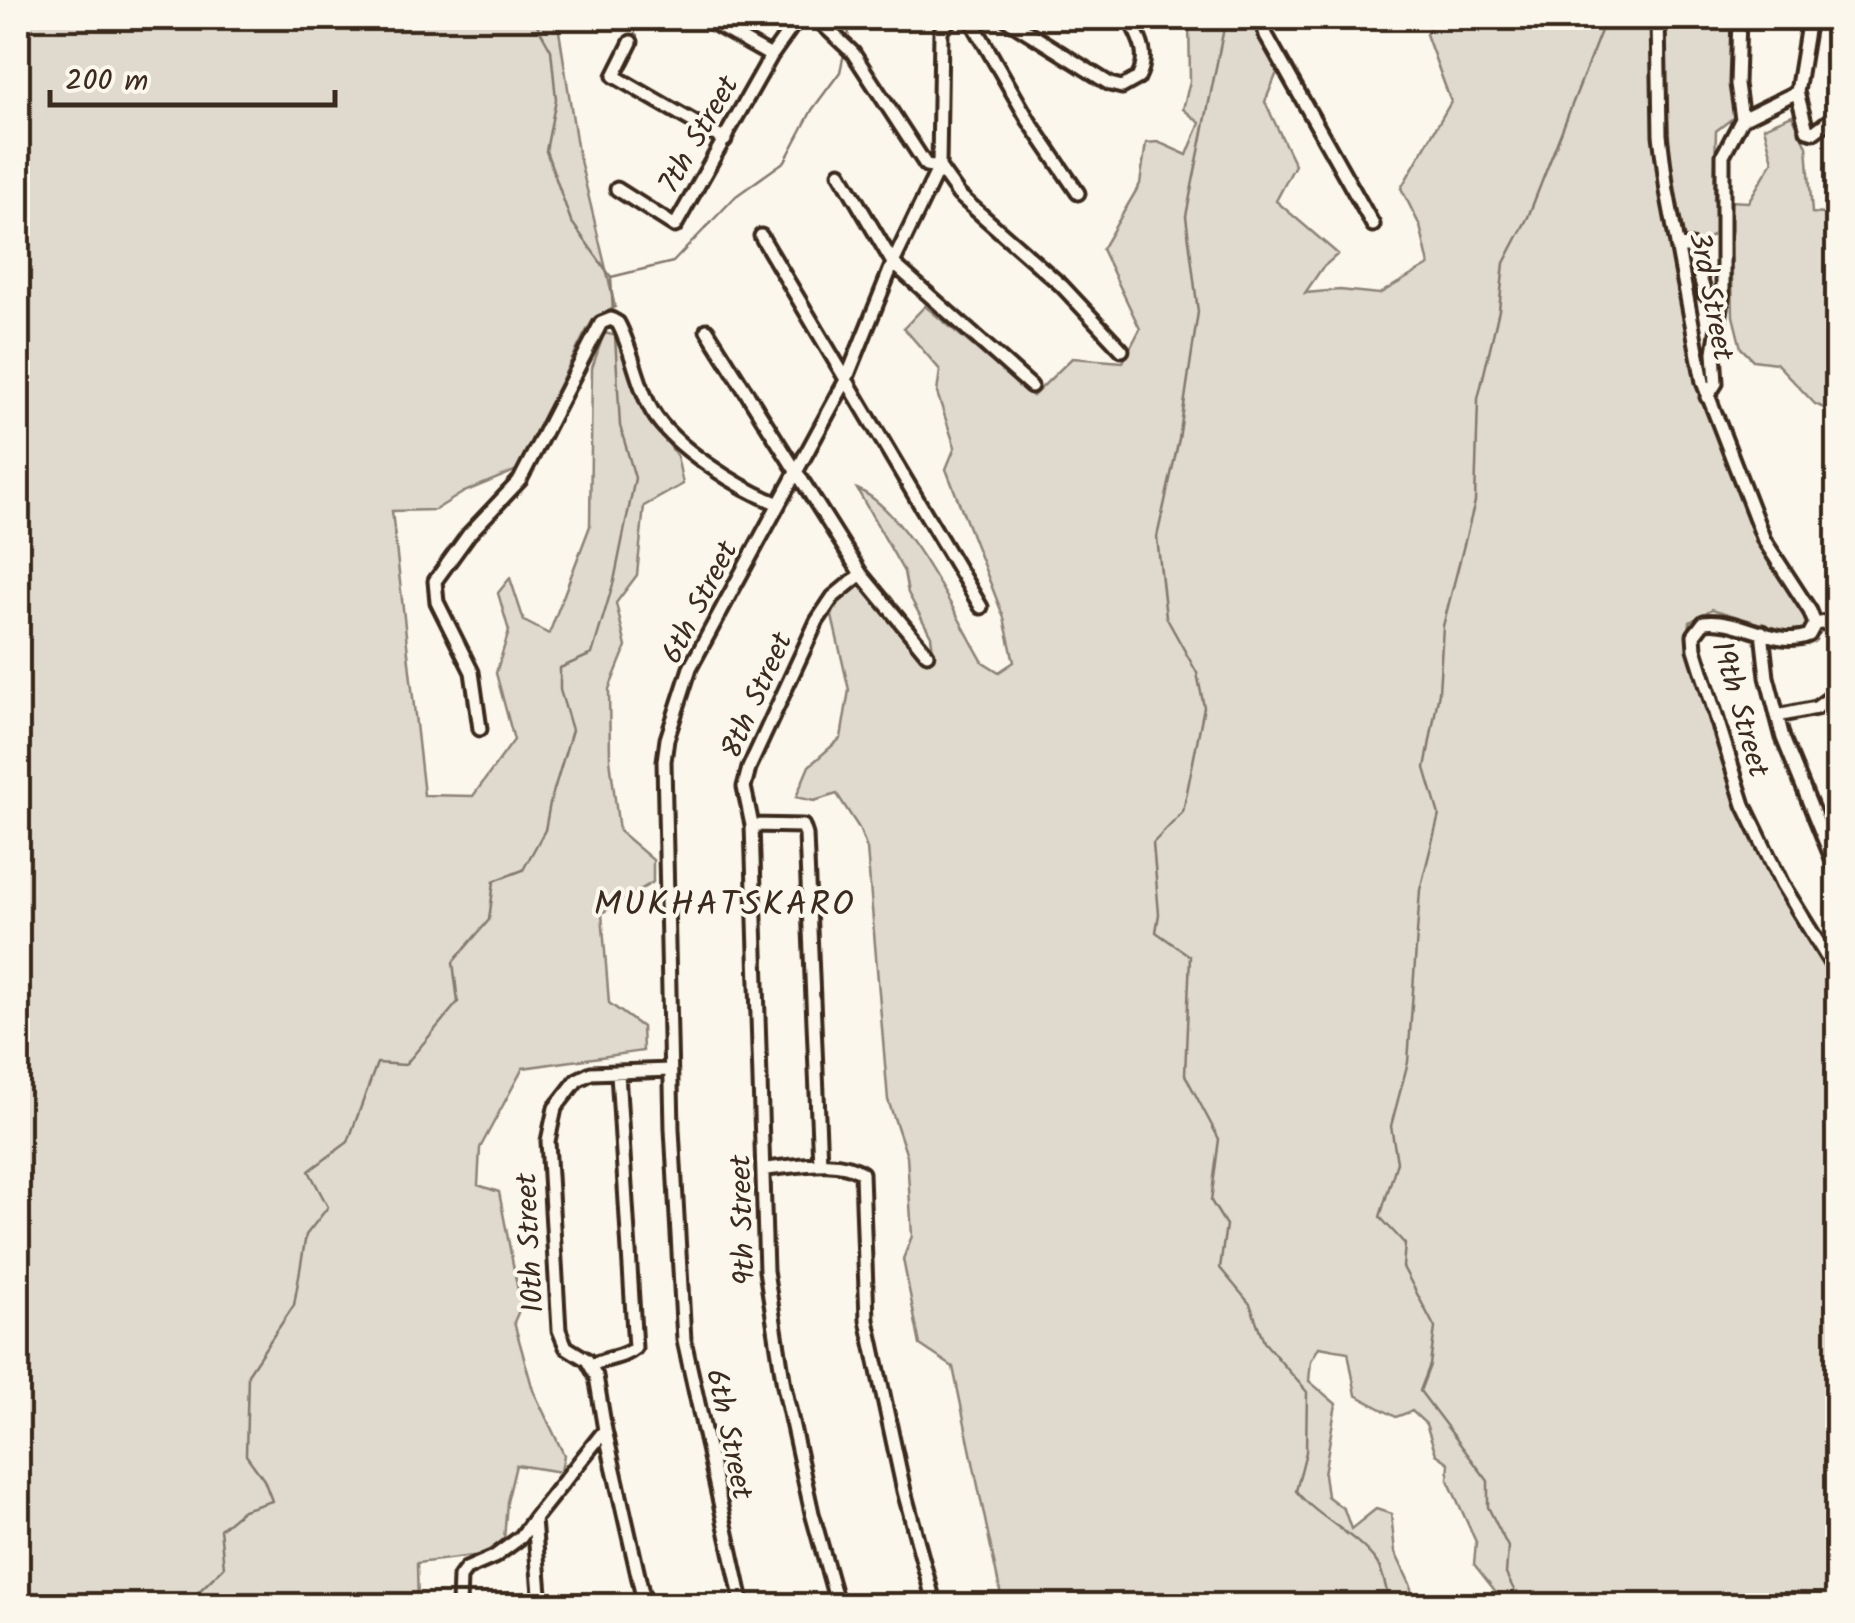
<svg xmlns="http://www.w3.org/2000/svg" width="1855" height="1623" font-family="Kalam,sans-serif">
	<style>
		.green { fill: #dfd9ce; stroke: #8d8276; stroke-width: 2.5 }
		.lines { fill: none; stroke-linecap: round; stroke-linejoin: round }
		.stream { stroke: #85796d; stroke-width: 2.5 }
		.minor-casing { stroke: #3b2a1e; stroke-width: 19 }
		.minor { stroke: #fbf7ec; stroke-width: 11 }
		.labels { text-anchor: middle; stroke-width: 8; stroke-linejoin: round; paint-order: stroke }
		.street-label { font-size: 30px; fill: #3b2a1e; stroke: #fbf7ec }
		.quarter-label { font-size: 35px; letter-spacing: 2.5px; fill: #3b2a1e; stroke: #fbf7ec }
	</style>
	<rect width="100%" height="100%" fill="#fbf7ec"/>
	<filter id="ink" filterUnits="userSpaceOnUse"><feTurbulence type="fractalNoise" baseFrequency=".01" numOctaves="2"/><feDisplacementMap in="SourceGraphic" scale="20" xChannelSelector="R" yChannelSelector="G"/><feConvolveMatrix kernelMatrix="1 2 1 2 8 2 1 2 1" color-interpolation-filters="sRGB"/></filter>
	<g filter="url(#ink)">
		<path class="green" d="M18,18H557L578,152L615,307L593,320L584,335L517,470L464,492L435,510L392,511L424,795L473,796L514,740L496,673L509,631L498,593L510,578L524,621L549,634L590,526L592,368L604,333L617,336L644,410L677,456L683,484L644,506L637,575L616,603L626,647L609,689L610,759L619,831L653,860V882L602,913L609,1003L642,1027L643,1051L523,1068L480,1148L478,1185L499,1192L521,1306L514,1322L533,1390L564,1455L561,1472L516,1465L507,1502L504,1540L488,1554L417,1563L418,1605H18Z
			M1189,18H1252L1278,70L1265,102L1295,165L1276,201L1338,254L1322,268L1305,293L1340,290L1379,294L1429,265L1420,226L1401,188L1451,102L1426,34L1435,18H1652L1654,147L1680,276L1691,354L1706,405L1728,458L1810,624L1800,634L1787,632L1712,609L1690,622L1688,647L1736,800L1756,844L1837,986V1605H1502L1500,1597L1474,1564L1476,1542L1448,1480L1449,1463L1436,1454L1426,1424L1412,1411L1396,1417L1356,1395L1348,1352L1319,1347L1311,1361L1309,1381L1336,1404L1324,1474L1327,1496L1344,1509L1351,1529L1376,1509L1391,1514L1395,1552L1410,1584L1414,1605H1003L953,1367L920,1345L903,1259L912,1236L907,1156L888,1100L867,849L859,828L837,794L814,801L796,797L809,766L841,738L849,690L832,616L839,598L861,584L875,597L919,654L933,651L931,636L908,593L904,572L857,489C906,509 956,616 983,662L999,672L1014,662L1004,618L946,469L955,447L937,393L940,370L904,328L925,306L1033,396L1072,358L1123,362L1140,329L1102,249L1140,184L1146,143L1158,142L1187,155L1200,123L1183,109L1190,81Z
			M1663,18H1735L1738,114L1716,131L1714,200L1718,201L1719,231L1702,243L1684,238L1670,157Z
			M1792,115L1807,146L1812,213L1837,215V414L1815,404L1776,363L1753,360L1741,348L1733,316L1730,201L1748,202L1773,161L1764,127Z"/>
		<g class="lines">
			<path class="stream" d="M533,18L551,50L556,99L546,151L571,221L611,277L613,313
				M1226,18L1186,216L1198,312L1179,439L1157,537L1166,617L1197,673L1204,707L1183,812L1153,843L1159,914L1156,932L1190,956L1185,1075L1219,1139L1211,1201L1226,1225L1220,1268L1250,1304L1264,1342L1307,1392L1306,1452L1296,1491C1318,1518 1353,1532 1375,1560C1384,1571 1386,1592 1391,1606
				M848,37L851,18
				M611,277L673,262L736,196L785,161L812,110L840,72L844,54
				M184,1606L224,1567L220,1529L243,1510L272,1501L264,1480L246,1455L248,1374L294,1305L306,1235L328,1207L309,1171L348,1142L377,1063L405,1065L458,1002L453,962L489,920L494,881L523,870L545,830L550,803L572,730L560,690V668L592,654L614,581L635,478L620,426L615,335
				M1522,1606L1506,1574L1508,1547L1488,1507V1481L1420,1391L1430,1365L1435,1328L1403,1267L1405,1244L1380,1217L1397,1162L1391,1126L1408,1062L1420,890L1439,815L1425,768L1439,692L1443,626L1475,502L1478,399L1499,310L1504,263L1528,217L1606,18"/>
			<g class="minor-casing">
				<path id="minor" d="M704,18L771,56
					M816,18L853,53L926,165L939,167
					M970,18L1029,121L1078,193
					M1005,18L1110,84L1122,87L1138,78C1150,55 1140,39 1129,18
					M1261,18L1266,35L1373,225
					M1658,18L1660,135L1667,191L1703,382L1764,540L1810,611L1815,624L1809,635C1776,649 1739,617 1704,622L1694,635L1695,649L1744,805L1782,884L1838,975
					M1739,18L1737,84L1742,119
					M631,42L614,76L725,140
					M1797,92L1807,130L1814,132L1838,114
					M939,167L959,195L1062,286L1122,350
					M840,173L893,263L1031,386
					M617,189L675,226L771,56L798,18
					M761,236L981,607
					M1677,246L1691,247L1705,294L1715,299L1723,295V155L1742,119L1797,92L1809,18
					M707,330L861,574L927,654
					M1707,397L1716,383L1714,352L1723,295
					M1815,624L1838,620
					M1762,632L1767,677L1783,738L1838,873
					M1777,716L1816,708L1838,692
					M480,729L472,672L437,602L435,581L469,534L520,480L601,323L611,319L618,323C633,351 637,385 652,411C673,447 740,489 779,504
					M752,825L803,826L806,835L820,1164
					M765,1169C794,1167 837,1156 862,1173L867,1320L904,1491L935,1606
					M592,1365C606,1358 623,1358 635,1348L618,1073
					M459,1606L460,1577L466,1569L494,1557L521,1537L534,1519
					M541,1606L534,1519L605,1430
					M645,1606L605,1430L596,1376L587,1360L566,1347L559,1330L548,1141L555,1108L577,1080L591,1073L670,1070
					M743,1606L684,1340L672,1129L664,761L667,739L690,668L846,380L893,263L939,167L941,31L951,18
					M838,1606L812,1513L784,1386L766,1271L752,825L744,787L749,768L817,621L833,597L861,574"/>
			</g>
			<use href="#minor" class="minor"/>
		</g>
	</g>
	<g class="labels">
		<g class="street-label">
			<text transform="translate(698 134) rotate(-60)" y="10">7th Street</text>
			<text transform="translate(1712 296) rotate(79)" y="10">3rd Street</text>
			<text transform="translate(699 602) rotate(-63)" y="10">6th Street</text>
			<text transform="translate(756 695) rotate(-66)" y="10">8th Street</text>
			<text transform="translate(1741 709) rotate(74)" y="10">19th Street</text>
			<text transform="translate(742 1220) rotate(-92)" y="10">9th Street</text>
			<text transform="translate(529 1243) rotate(-93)" y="10">10th Street</text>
			<text transform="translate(730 1434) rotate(78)" y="10">6th Street</text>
		</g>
		<g class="quarter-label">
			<text x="725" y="915">MUKHATSKARO</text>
		</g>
	</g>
	<rect width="1855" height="1623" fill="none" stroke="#fbf7ec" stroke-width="60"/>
	<rect x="30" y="30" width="1795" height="1563" fill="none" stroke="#3b2a1e" stroke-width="4" filter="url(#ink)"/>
	<path d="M50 90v15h285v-15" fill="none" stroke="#3b2a1e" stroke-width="5"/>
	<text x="65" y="90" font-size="30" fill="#3b2a1e" stroke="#fbf7ec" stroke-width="8" paint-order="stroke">200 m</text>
</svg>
